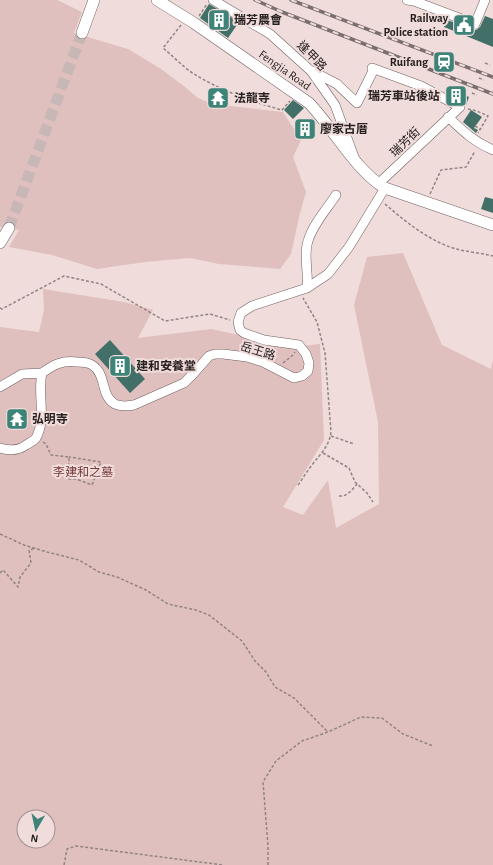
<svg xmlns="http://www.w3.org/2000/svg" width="493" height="865" font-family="'Alegreya Sans','Noto Sans TC',sans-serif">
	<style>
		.green { fill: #e0c0be; fill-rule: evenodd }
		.building { fill: #427068 }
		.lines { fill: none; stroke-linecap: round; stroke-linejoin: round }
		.major-tunnel { stroke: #c7b7b6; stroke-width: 11; stroke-dasharray: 11 5.5; stroke-linecap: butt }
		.minor-casing { stroke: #6f5f5e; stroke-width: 10 }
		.major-casing { stroke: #6f5f5e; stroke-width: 12 }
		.path { stroke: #918483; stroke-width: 1.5; stroke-dasharray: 3 2; stroke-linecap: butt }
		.minor { stroke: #fff; stroke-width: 9 }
		.major { stroke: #fff; stroke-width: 11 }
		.rail-casing { stroke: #7b6f6e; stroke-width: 3.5 }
		.rail { stroke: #efdcdb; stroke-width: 2; stroke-dasharray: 6; stroke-linecap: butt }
		.labels { text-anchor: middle; stroke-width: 4; stroke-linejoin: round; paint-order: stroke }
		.poi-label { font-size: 12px; font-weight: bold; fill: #272120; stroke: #efdcdb; text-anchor: start }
		.street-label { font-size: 12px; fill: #272120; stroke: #efdcdb }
		.park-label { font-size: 12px; fill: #773c3b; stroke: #efdcdb }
	</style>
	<rect width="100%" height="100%" fill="#efdcdb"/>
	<path class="green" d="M0,0H57L82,12L74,33L128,49L161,69L185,87L198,98L216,106H231L283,112L301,140L293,157L306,192L300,213L291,254L280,269L219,264L190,258L145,262L97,269L52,255L9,247L19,230L0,227Z
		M403,253L442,345L491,369L493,359V865H0V327L39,332L44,310L43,289L124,302L153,310L138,338L211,329L239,335L284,348L320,344L324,440L283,507L303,515L328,480L336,528L379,504L378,422L354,305L367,257ZM24,817H48V841H24Z"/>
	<path class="building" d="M209,4L239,22L228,38L200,18Z
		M485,16L493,19V47L444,27L447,20L476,30L480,27Z
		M447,87L469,97L466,105L463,102L445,92Z
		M216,91L225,95L220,105L211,101Z
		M293,100L304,108L293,119L284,110Z
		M471,110L482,117L474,128L478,130L476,133L463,122Z
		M485,197L493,199V213L481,209Z
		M110,340L145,379L130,393L95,354Z"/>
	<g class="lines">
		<path class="major-tunnel" d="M9,228L82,33"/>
		<g class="minor-casing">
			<path id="minor" d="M213,0L270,34L311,71L335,105L354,157
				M407,0L414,1L475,24L485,0
				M372,68L421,86L460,107L378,184
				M312,71L337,84L357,103L374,69
				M448,117C464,132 473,141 493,150
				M307,288C309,272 303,256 308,241C313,224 327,209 336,195
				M0,387L22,374L42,373
				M0,448C10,451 18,451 26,445C29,443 34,441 36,438C47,418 37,394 42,373C53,365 62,360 77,362C81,362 88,362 92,365C107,374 100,396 115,404C121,407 128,406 134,405L184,383L194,373L209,356L215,354H223L247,357L263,362L294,378L302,376L308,371L309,363L306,354L299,345L264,340L244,333L240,330L238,322L241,313L252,306L307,288L328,274L349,247L385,188"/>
		</g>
		<g class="major-casing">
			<path id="major" d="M157,0L194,23L309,103C333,128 356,171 385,188L493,225
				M82,33L94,0
				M0,243L9,228"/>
		</g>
		<path class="path" d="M199,16L207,4
			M181,25L163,48C173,56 183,67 194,74C220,90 252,102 282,110L290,101
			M453,29L468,34L471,31
			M485,63L490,65
			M479,78L484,80
			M472,93L477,95
			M468,109L477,111L488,116L478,133
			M475,126L480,129
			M430,194L441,170L466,167L475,151
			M385,204C406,222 429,241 456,249C468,252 481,253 493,256
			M0,308L2,309L64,276L101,284L165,321L210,314L230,320
			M283,363L293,355L295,352
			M331,436L354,444
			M43,442L46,444L51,455L69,457V479H76L92,485L101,462L69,457
			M323,453L349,468L355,482L367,493L373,502
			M298,485C302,480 305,474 309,469C318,456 329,448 331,432L325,353L317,322L303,298
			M339,496C347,497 352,490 357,484
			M0,534L24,545L47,552L79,560L99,572L117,577L146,590L168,604L196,610L209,615L242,641L255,661L266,672L275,687L294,698L328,732
			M0,573L3,570L18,587L20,577L31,563L29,550L36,548
			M64,865L67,849L76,846L223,865
			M268,865V846L263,782L276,761L302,741L328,732L361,717L382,718L403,734L433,746"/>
		<use href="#minor" class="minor"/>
		<use href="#major" class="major"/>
		<g class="rail-casing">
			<path id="rail" d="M255,0L282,12L493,94
				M291,0L493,77"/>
		</g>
		<use href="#rail" class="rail"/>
	</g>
	<defs>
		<g id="building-square" transform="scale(1.15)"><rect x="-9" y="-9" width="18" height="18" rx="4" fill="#3e8378" stroke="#efdcdb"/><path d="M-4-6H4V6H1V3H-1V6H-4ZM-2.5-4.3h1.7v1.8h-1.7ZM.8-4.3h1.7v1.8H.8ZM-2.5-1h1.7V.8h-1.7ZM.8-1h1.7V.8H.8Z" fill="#fff"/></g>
		<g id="civic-square" transform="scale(1.15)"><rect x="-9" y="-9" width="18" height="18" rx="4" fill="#3e8378" stroke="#efdcdb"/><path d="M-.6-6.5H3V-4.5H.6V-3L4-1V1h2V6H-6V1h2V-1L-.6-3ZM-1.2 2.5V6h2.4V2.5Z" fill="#fff"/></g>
		<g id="station-square" transform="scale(1.15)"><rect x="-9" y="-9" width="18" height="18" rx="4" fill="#3e8378" stroke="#efdcdb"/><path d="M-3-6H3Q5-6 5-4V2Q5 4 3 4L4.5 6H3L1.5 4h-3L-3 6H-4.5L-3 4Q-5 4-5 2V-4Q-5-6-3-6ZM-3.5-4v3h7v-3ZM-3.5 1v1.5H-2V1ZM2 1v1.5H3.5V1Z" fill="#fff"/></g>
		<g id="temple-square" transform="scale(1.15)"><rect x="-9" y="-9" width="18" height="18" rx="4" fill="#3e8378" stroke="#efdcdb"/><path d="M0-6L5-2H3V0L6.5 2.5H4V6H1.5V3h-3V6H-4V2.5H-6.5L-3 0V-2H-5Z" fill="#fff"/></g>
	</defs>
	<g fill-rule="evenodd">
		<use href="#building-square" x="219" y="20"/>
		<use href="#civic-square" x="464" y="25"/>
		<use href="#station-square" x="444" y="62"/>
		<use href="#building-square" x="456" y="96"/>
		<use href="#temple-square" x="218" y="98"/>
		<use href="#building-square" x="305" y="129"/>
		<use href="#building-square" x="120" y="366"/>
		<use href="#temple-square" x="17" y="419"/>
	</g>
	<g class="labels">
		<g class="poi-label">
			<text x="448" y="22" text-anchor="end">Railway<tspan x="448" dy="14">Police station</tspan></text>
			<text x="234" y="24">瑞芳農會</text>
			<text x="428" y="66" text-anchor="end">Ruifang</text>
			<text x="440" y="100" text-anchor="end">瑞芳車站後站</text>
			<text x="234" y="102">法龍寺</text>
			<text x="320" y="133">廖家古厝</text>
			<text x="136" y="370">建和安養堂</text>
			<text x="32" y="423">弘明寺</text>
		</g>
		<g class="street-label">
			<text transform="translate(312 56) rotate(46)" y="4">逢甲路</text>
			<text transform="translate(285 70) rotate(35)" y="4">Fengjia Road</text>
			<text transform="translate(405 142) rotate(-44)" y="4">瑞芳街</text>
			<text transform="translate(258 351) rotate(17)" y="4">岳王路</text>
		</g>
		<g class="park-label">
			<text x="83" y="476">李建和之墓</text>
		</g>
	</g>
	<g transform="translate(36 829) rotate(189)"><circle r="19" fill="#efdcdb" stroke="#9f9190"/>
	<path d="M0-3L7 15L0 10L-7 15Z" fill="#3e8378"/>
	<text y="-6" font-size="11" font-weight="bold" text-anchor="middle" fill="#272120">N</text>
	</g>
</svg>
